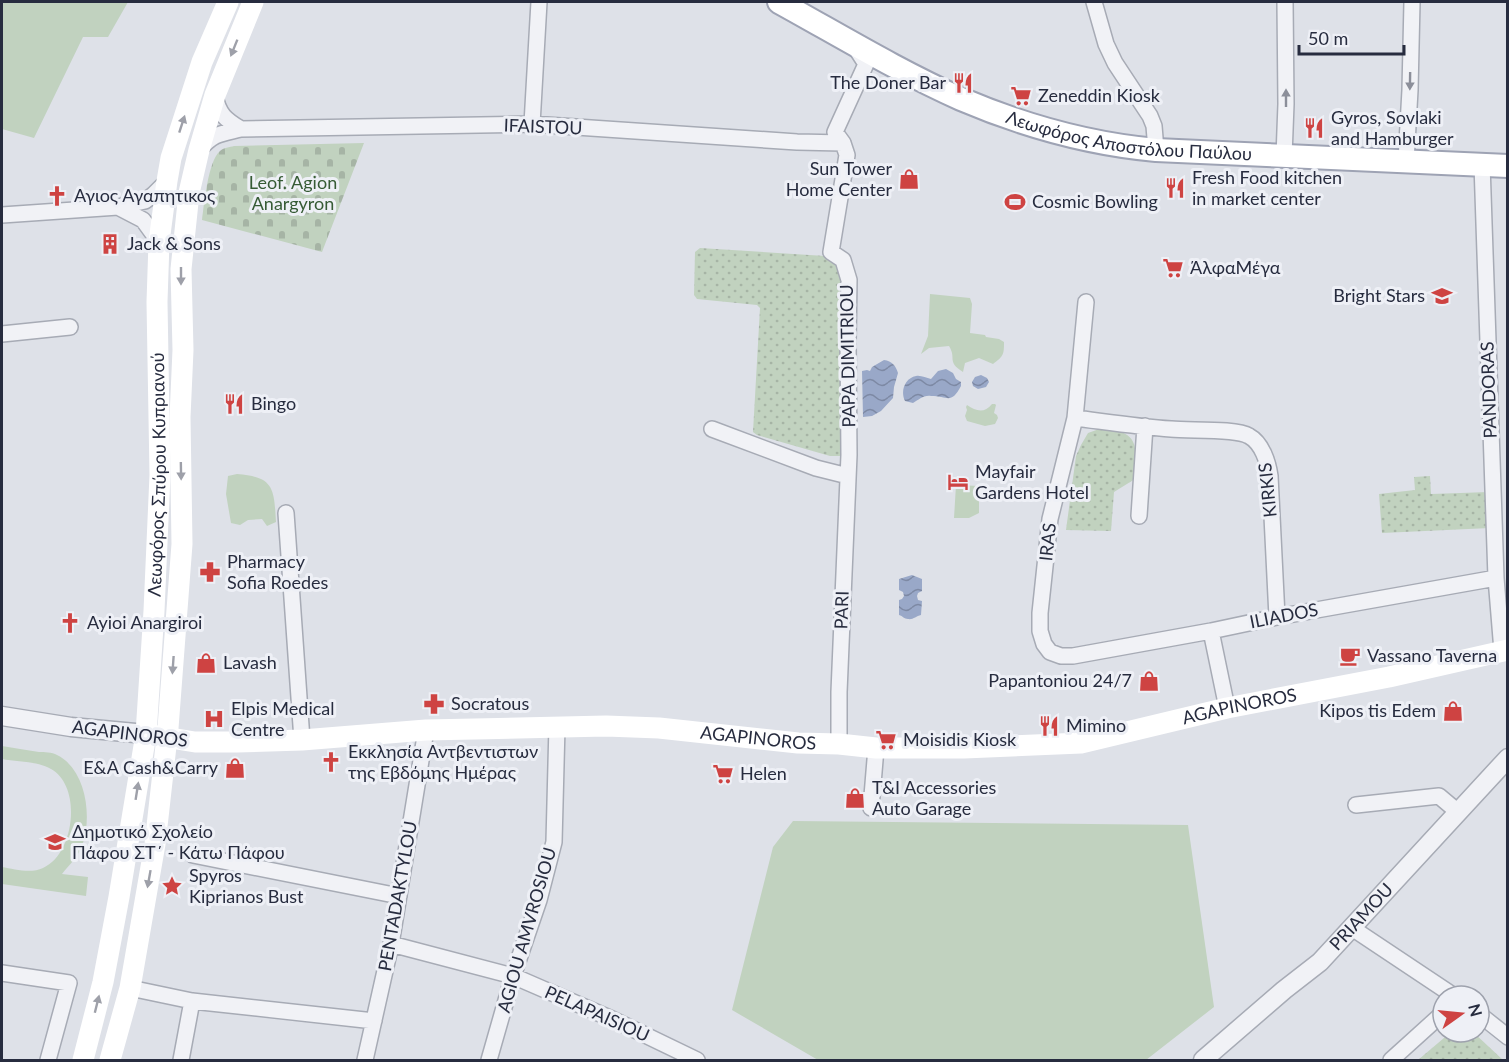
<svg xmlns="http://www.w3.org/2000/svg" width="1509" height="1062" font-family="Lato,sans-serif">
	<style>
		.grass { fill: #c1d2bf }
		.cemetery { fill: url(#cemetery-stones) }
		.park { fill: url(#park-dots) }
		.water { fill: url(#water-waves) }
		.lines { fill: none; stroke-linecap: round; stroke-linejoin: round }
		.minor-casing { stroke: #a7abb5; stroke-width: 18 }
		.tertiary-casing { stroke: #a7abb5; stroke-width: 21 }
		.primary-casing { stroke: #9ea3b4; stroke-width: 26 }
		.minor { stroke: #f1f2f6; stroke-width: 15 }
		.tertiary { stroke: #f1f2f6; stroke-width: 18 }
		.secondary { stroke: #fff; stroke-width: 21 }
		.primary { stroke: #fff; stroke-width: 22 }
		.oneway { fill: #9ea0a9 }
		.oneway2 { fill: #8c8f9a }
		.labels { text-anchor: middle; stroke-width: 6; stroke-linejoin: round; paint-order: stroke }
		.poi-label { font-size: 18px; fill: #272c3f; stroke: #eef0f6; text-anchor: start }
		.street-label { font-size: 18px; fill: #272c3f; stroke: #eef0f6 }
		.park-label { font-size: 18px; fill: #365b35; stroke: #eef0f6 }
	</style>
	<defs>
		<pattern id="cemetery-stones" width="16" height="16" patternUnits="userSpaceOnUse" patternTransform="scale(1.5)"><rect width="16" height="16" fill="#c1d2bf"/><path d="M2 7V4a2 2 0 0 1 4 0v3zM10 15v-3a2 2 0 0 1 4 0v3z" fill="#a6b4a5"/></pattern>
		<pattern id="park-dots" width="8" height="8" patternUnits="userSpaceOnUse" patternTransform="scale(1.5)"><rect width="8" height="8" fill="#c1d2bf"/><path d="M2 2h.1M6 6h.1" fill="none" stroke="#a6b4a5" stroke-width="1.8" stroke-linecap="round"/></pattern>
		<pattern id="water-waves" width="16" height="10" patternUnits="userSpaceOnUse" patternTransform="scale(1.5)"><rect width="16" height="10" fill="#99a8c8"/><path d="M0 5q4-4 8 0t8 0" fill="none" stroke="#7d89a4"/></pattern>
	</defs>
	<rect width="100%" height="100%" fill="#dee1e8"/>
	<path class="grass" d="M2,2H128L108,37H83L34,138L2,129Z
		M930,294L970,298L972,304L970,333L985,335L986,337L999,339L1004,342C1004,354 1004,356 993,364L979,358L965,363L963,372C946,361 957,359 949,346L929,348L921,354L928,336Z
		M992,404H995L996,405L994,413L997,415L998,418L995,424L985,426L967,421L965,416L967,410L966,407L967,405C976,411 984,414 992,404Z
		M237,474C274,477 274,488 276,522L267,526L262,519L248,520L240,525L231,523L226,494L228,476Z
		M956,485L979,486V513L969,518H954Z
		M2,746C14,748 26,750 39,752C44,752 52,752 57,755C86,769 92,816 83,843C80,855 69,865 62,874L88,877L86,896L2,884V867C14,869 31,874 43,868C74,855 83,787 51,769C37,761 17,762 2,759Z
		M793,821L1188,825L1214,1007L1146,1060H818L732,1010L773,847Z"/>
	<path class="cemetery" d="M364,143L322,252L202,220C204,205 208,161 220,151C223,148 230,147 234,146Z"/>
	<path class="park" d="M700,248L825,256L834,261L842,270L844,450L840,456H830L757,435L753,432L760,308L757,305L697,299L694,295L695,252Z
		M1102,428C1141,432 1136,446 1135,479L1114,492L1111,531L1066,530L1076,456L1081,445L1088,433Z
		M1430,476L1431,494L1489,492L1490,528L1382,533L1379,494L1415,490L1414,477Z
		M1451,1032H1473L1503,1060H1418Z"/>
	<path class="water" d="M884,360C892,361 896,366 898,373L894,387L893,398L881,411L872,416L863,417L862,371L867,370L870,371L872,367Z
		M946,369L953,373L956,379L961,382V386C951,405 948,396 931,396C923,395 919,400 913,403L905,401C900,391 905,378 916,376C921,375 926,378 931,379L938,371Z
		M981,375L987,378L989,382L986,387L978,389L973,386L972,382L975,377Z
		M912,575L922,579V591L918,593L917,596L918,600L922,601L921,615C916,616 913,620 908,619C904,619 903,616 899,615V600L902,599L904,596L903,592L899,590V579Z"/>
	<g class="lines">
		<g class="minor-casing">
			<path id="minor" d="M1094,2L1106,44L1115,63L1150,116L1154,126L1156,150
				M215,95C218,114 226,120 241,129
				M532,124L539,2
				M199,150C214,133 220,134 241,129L532,124L797,142L843,143
				M1284,156L1286,104L1285,2
				M1406,161L1410,90L1412,2
				M1482,164L1496,578L1502,651
				M118,207L143,220L159,242
				M2,215L118,207L145,201L153,195L167,181
				M1086,302L1075,418L1050,519L1040,613V631L1044,644L1050,652L1061,656H1073L1211,631L1277,617L1496,578
				M2,334L70,327
				M1075,418C1107,422 1139,427 1171,429C1189,431 1236,428 1249,436C1262,443 1268,462 1270,476L1277,617
				M712,429L816,468L848,476
				M286,513L302,740
				M1139,516L1145,426
				M1211,631L1227,708
				M839,744V692L849,455L848,342L849,280L843,260L831,252L847,155L843,143L835,132L866,64L855,47
				M1356,805L1439,796L1458,812
				M871,808L876,748
				M193,855L399,896
				M1352,928L1454,996
				M391,944L513,976L612,1019L697,1060
				M2,973L69,983L48,1060
				M130,988L192,1001L374,1021
				M1479,1014L1508,1037
				M181,1060L192,1001
				M365,1060L391,944L426,730
				M489,1060L513,976L539,900L554,842L557,726
				M1391,1060L1443,1013"/>
		</g>
		<g class="tertiary-casing">
			<g id="tertiary">
				<path d="M2,716L71,727L146,734"/>
				<path id="s1" d="M1203,1060L1284,990L1320,962L1508,758"/>
			</g>
		</g>
		<g class="primary-casing">
			<g id="primary">
				<path id="s4" d="M779,2C839,35 898,71 961,99C1022,125 1089,144 1156,150L1508,166"/>
			</g>
		</g>
		<use href="#minor" class="minor"/>
		<use href="#tertiary" class="tertiary"/>
		<g class="secondary">
			<path id="s2" d="M146,734L195,742H237L302,740L426,730L606,726L659,728L798,743L839,744L876,748H964L1081,743L1227,708L1389,677L1508,650"/>
			<path id="s3" d="M83,1060L103,982L119,897L146,734L154,611L160,475L157,302L159,242L167,181L171,158L202,62L228,2"/>
			<path d="M110,1060L130,988L155,844L168,728L182,544L180,417L183,350L181,269L189,193L199,150L215,95L253,2"/>
		</g>
		<use href="#primary" class="primary"/>
	</g>
	<defs><path id="oneway-solid" d="M-6-.8H1V-3.2L6.5 0L1 3.2V.8H-6Z" transform="scale(1.5)"/></defs>
	<g class="oneway">
		<use href="#oneway-solid" transform="translate(234 48) rotate(112)"/>
		<use href="#oneway-solid" transform="translate(182 124) rotate(-72)"/>
		<use href="#oneway-solid" transform="translate(181 276) rotate(90)"/>
		<use href="#oneway-solid" transform="translate(181 471) rotate(89)"/>
		<use href="#oneway-solid" transform="translate(173 665) rotate(94)"/>
		<use href="#oneway-solid" transform="translate(137 791) rotate(-81)"/>
		<use href="#oneway-solid" transform="translate(149 879) rotate(100)"/>
		<use href="#oneway-solid" transform="translate(97 1004) rotate(-76)"/>
	</g>
	<g class="oneway2">
		<use href="#oneway-solid" transform="translate(1410 81) rotate(91)"/>
		<use href="#oneway-solid" transform="translate(1286 98) rotate(-90)"/>
	</g>
	<defs>
		<g id="restaurant-bare" transform="scale(1.62)"><path d="M-5-6h1v4h1v-4h1v4h1v-4h1v5L-1.5 .5V6h-2V.5L-5-1ZM5-6V6H3V1.5H1.5Q1.5-4 5-6Z" fill="#ce4342" stroke="#eef0f6" stroke-width="2.5" paint-order="stroke"/></g>
		<g id="supermarket-bare" transform="scale(1.62)"><path d="M-6-5.5h2.5l.6 2H6L4.5 2H-2.5L-4.4-4H-6ZM-1.5 3.2a1.3 1.3 0 1 0 .1 0ZM3 3.2a1.3 1.3 0 1 0 .1 0Z" fill="#ce4342" stroke="#eef0f6" stroke-width="2.5" paint-order="stroke"/></g>
		<g id="shop-bare" transform="scale(1.62)"><path d="M-5-2.5h2.3a2.7 3.5 0 0 1 5.4 0H5L5.5 6h-11ZM-1.5-2.5h3a1.5 2.3 0 0 0-3 0Z" fill="#ce4342" stroke="#eef0f6" stroke-width="2.5" paint-order="stroke"/></g>
		<g id="church-bare" transform="scale(1.62)"><path d="M-1.2-6h2.4v3.5h3.3v2.4h-3.3V6h-2.4V-.1h-3.3v-2.4h3.3Z" fill="#ce4342" stroke="#eef0f6" stroke-width="2.5" paint-order="stroke"/></g>
		<g id="stadium-bare" transform="scale(1.62)"><path d="M0-5a6.5 5 0 1 0 0 10a6.5 5 0 1 0 0-10ZM-3.5-1.8h7v3.6h-7Z" fill="#ce4342" stroke="#eef0f6" stroke-width="2.5" paint-order="stroke"/></g>
		<g id="building-bare" transform="scale(1.62)"><path d="M-4-6H4V6H1V3H-1V6H-4ZM-2.5-4.3h1.7v1.8h-1.7ZM.8-4.3h1.7v1.8H.8ZM-2.5-1h1.7V.8h-1.7ZM.8-1h1.7V.8H.8Z" fill="#ce4342" stroke="#eef0f6" stroke-width="2.5" paint-order="stroke"/></g>
		<g id="school-bare" transform="scale(1.62)"><path d="M0-5L7-2L0 1L-7-2ZM-4 1L0 2.5L4 1V4Q0 6-4 4Z" fill="#ce4342" stroke="#eef0f6" stroke-width="2.5" paint-order="stroke"/></g>
		<g id="hotel-bare" transform="scale(1.62)"><path d="M-6-4.5h1.5V1H6V5H4.5V3h-9V5H-6ZM-4 0a1.8 1.8 0 1 1 3.6 0ZM.5 0V-2.5h3Q6-2.5 6 0Z" fill="#ce4342" stroke="#eef0f6" stroke-width="2.5" paint-order="stroke"/></g>
		<g id="pharmacy-bare" transform="scale(1.62)"><path d="M-2-6h4v4h4v4h-4v4h-4v-4h-4v-4h4Z" fill="#ce4342" stroke="#eef0f6" stroke-width="2.5" paint-order="stroke"/></g>
		<g id="cafe-bare" transform="scale(1.62)"><path d="M-5.5-4.5H6V0H3Q3 3.5 0 3.5H-2.5Q-5.5 3.5-5.5 0ZM3-3.2v2h1.7v-2ZM-6 4.5H4V6H-6Z" fill="#ce4342" stroke="#eef0f6" stroke-width="2.5" paint-order="stroke"/></g>
		<g id="hospital-bare" transform="scale(1.62)"><path d="M-5-5h3v3.5h4V-5h3V5h-3V1.5h-4V5h-3Z" fill="#ce4342" stroke="#eef0f6" stroke-width="2.5" paint-order="stroke"/></g>
		<g id="sight-bare" transform="scale(1.62)"><path d="M0-6L1.8-2.2L6-1.7L2.9 1.2L3.7 5.4L0 3.3L-3.7 5.4L-2.9 1.2L-6-1.7L-1.8-2.2Z" fill="#ce4342" stroke="#eef0f6" stroke-width="2.5" paint-order="stroke"/></g>
	</defs>
	<g fill-rule="evenodd">
		<use href="#restaurant-bare" x="963" y="83"/>
		<use href="#supermarket-bare" x="1021" y="96"/>
		<use href="#restaurant-bare" x="1314" y="128"/>
		<use href="#shop-bare" x="909" y="179"/>
		<use href="#restaurant-bare" x="1175" y="188"/>
		<use href="#church-bare" x="57" y="196"/>
		<use href="#stadium-bare" x="1015" y="202"/>
		<use href="#building-bare" x="110" y="244"/>
		<use href="#supermarket-bare" x="1173" y="268"/>
		<use href="#school-bare" x="1442" y="296"/>
		<use href="#restaurant-bare" x="234" y="404"/>
		<use href="#hotel-bare" x="958" y="482"/>
		<use href="#pharmacy-bare" x="210" y="572"/>
		<use href="#church-bare" x="70" y="623"/>
		<use href="#cafe-bare" x="1350" y="656"/>
		<use href="#shop-bare" x="206" y="663"/>
		<use href="#shop-bare" x="1149" y="681"/>
		<use href="#pharmacy-bare" x="434" y="704"/>
		<use href="#shop-bare" x="1453" y="711"/>
		<use href="#hospital-bare" x="214" y="719"/>
		<use href="#restaurant-bare" x="1049" y="726"/>
		<use href="#supermarket-bare" x="886" y="740"/>
		<use href="#church-bare" x="331" y="762"/>
		<use href="#shop-bare" x="235" y="768"/>
		<use href="#supermarket-bare" x="723" y="774"/>
		<use href="#shop-bare" x="855" y="798"/>
		<use href="#school-bare" x="55" y="842"/>
		<use href="#sight-bare" x="172" y="886"/>
	</g>
	<g class="labels">
		<g class="poi-label">
			<text x="946" y="89" text-anchor="end">The Doner Bar</text>
			<text x="1038" y="102">Zeneddin Kiosk</text>
			<text x="1331" y="124">Gyros, Sovlaki<tspan x="1331" dy="21">and Hamburger</tspan></text>
			<text x="892" y="175" text-anchor="end">Sun Tower<tspan x="892" dy="21">Home Center</tspan></text>
			<text x="1192" y="184">Fresh Food kitchen<tspan x="1192" dy="21">in market center</tspan></text>
			<text x="74" y="202">Αγιος Αγαπητικος</text>
			<text x="1032" y="208">Cosmic Bowling</text>
			<text x="127" y="250">Jack &amp; Sons</text>
			<text x="1190" y="274">ΆλφαΜέγα</text>
			<text x="1425" y="302" text-anchor="end">Bright Stars</text>
			<text x="251" y="410">Bingo</text>
			<text x="975" y="478">Mayfair<tspan x="975" dy="21">Gardens Hotel</tspan></text>
			<text x="227" y="568">Pharmacy<tspan x="227" dy="21">Sofia Roedes</tspan></text>
			<text x="87" y="629">Ayioi Anargiroi</text>
			<text x="1367" y="662">Vassano Taverna</text>
			<text x="223" y="669">Lavash</text>
			<text x="1132" y="687" text-anchor="end">Papantoniou 24/7</text>
			<text x="451" y="710">Socratous</text>
			<text x="231" y="715">Elpis Medical<tspan x="231" dy="21">Centre</tspan></text>
			<text x="1436" y="717" text-anchor="end">Kipos tis Edem</text>
			<text x="1066" y="732">Mimino</text>
			<text x="903" y="746">Moisidis Kiosk</text>
			<text x="348" y="758">Εκκλησία Αντβεντιστων<tspan x="348" dy="21">της Εβδόμης Ημέρας</tspan></text>
			<text x="218" y="774" text-anchor="end">E&amp;A Cash&amp;Carry</text>
			<text x="740" y="780">Helen</text>
			<text x="872" y="794">T&amp;I Accessories<tspan x="872" dy="21">Auto Garage</tspan></text>
			<text x="72" y="838">Δημοτικό Σχολείο<tspan x="72" dy="21">Πάφου ΣΤ΄ - Κάτω Πάφου</tspan></text>
			<text x="189" y="882">Spyros<tspan x="189" dy="21">Kiprianos Bust</tspan></text>
		</g>
		<g class="street-label">
			<text transform="translate(543 127) rotate(2)" y="6">IFAISTOU</text>
			<text dy="6" stroke="none"><textPath href="#s4" startOffset="380">Λεωφόρος Αποστόλου Παύλου</textPath></text>
			<text transform="translate(848 356) rotate(-91)" y="6">PAPA DIMITRIOU</text>
			<text transform="translate(1489 390) rotate(-92)" y="6">PANDORAS</text>
			<text dy="6" stroke="none"><textPath href="#s3" startOffset="592">Λεωφόρος Σπύρου Κυπριανού</textPath></text>
			<text transform="translate(1268 490) rotate(-96)" y="6">KIRKIS</text>
			<text transform="translate(1048 542) rotate(-84)" y="6">IRAS</text>
			<text transform="translate(842 610) rotate(-88)" y="6">PARI</text>
			<text transform="translate(1284 616) rotate(-11)" y="6">ILIADOS</text>
			<text dy="6" stroke="none"><textPath href="#s2" startOffset="1100">AGAPINOROS</textPath></text>
			<text transform="translate(130 734) rotate(7)" y="6">AGAPINOROS</text>
			<text dy="6" stroke="none"><textPath href="#s2" startOffset="614">AGAPINOROS</textPath></text>
			<text transform="translate(398 896) rotate(-80)" y="6">PENTADAKTYLOU</text>
			<text dy="6" stroke="none"><textPath href="#s1" startOffset="214">PRIAMOU</textPath></text>
			<text transform="translate(527 930) rotate(-74)" y="6">AGIOU AMVROSIOU</text>
			<text transform="translate(597 1014) rotate(24)" y="6">PELAPAISIOU</text>
		</g>
		<g class="park-label">
			<text x="293" y="189">Leof. Agion<tspan x="293" dy="21">Anargyron</tspan></text>
		</g>
	</g>
	<rect width="1509" height="1062" fill="none" stroke="#272c3f" stroke-width="6"/>
	<g transform="translate(1461 1014) rotate(75)"><circle r="28" fill="#eef0f6" stroke="#9ea2ad" stroke-width="1.5"/>
	<path d="M0-4.5L10 22L0 15L-10 22Z" fill="#ce4342"/>
	<text y="-9" font-size="16" font-weight="bold" text-anchor="middle" fill="#272c3f">N</text>
	</g>
	<path d="M1299 45v9h105v-9" fill="none" stroke="#272c3f" stroke-width="3"/>
	<text x="1308" y="45" font-size="18" fill="#272c3f" stroke="#eef0f6" stroke-width="4.5" paint-order="stroke">50 m</text>
</svg>
